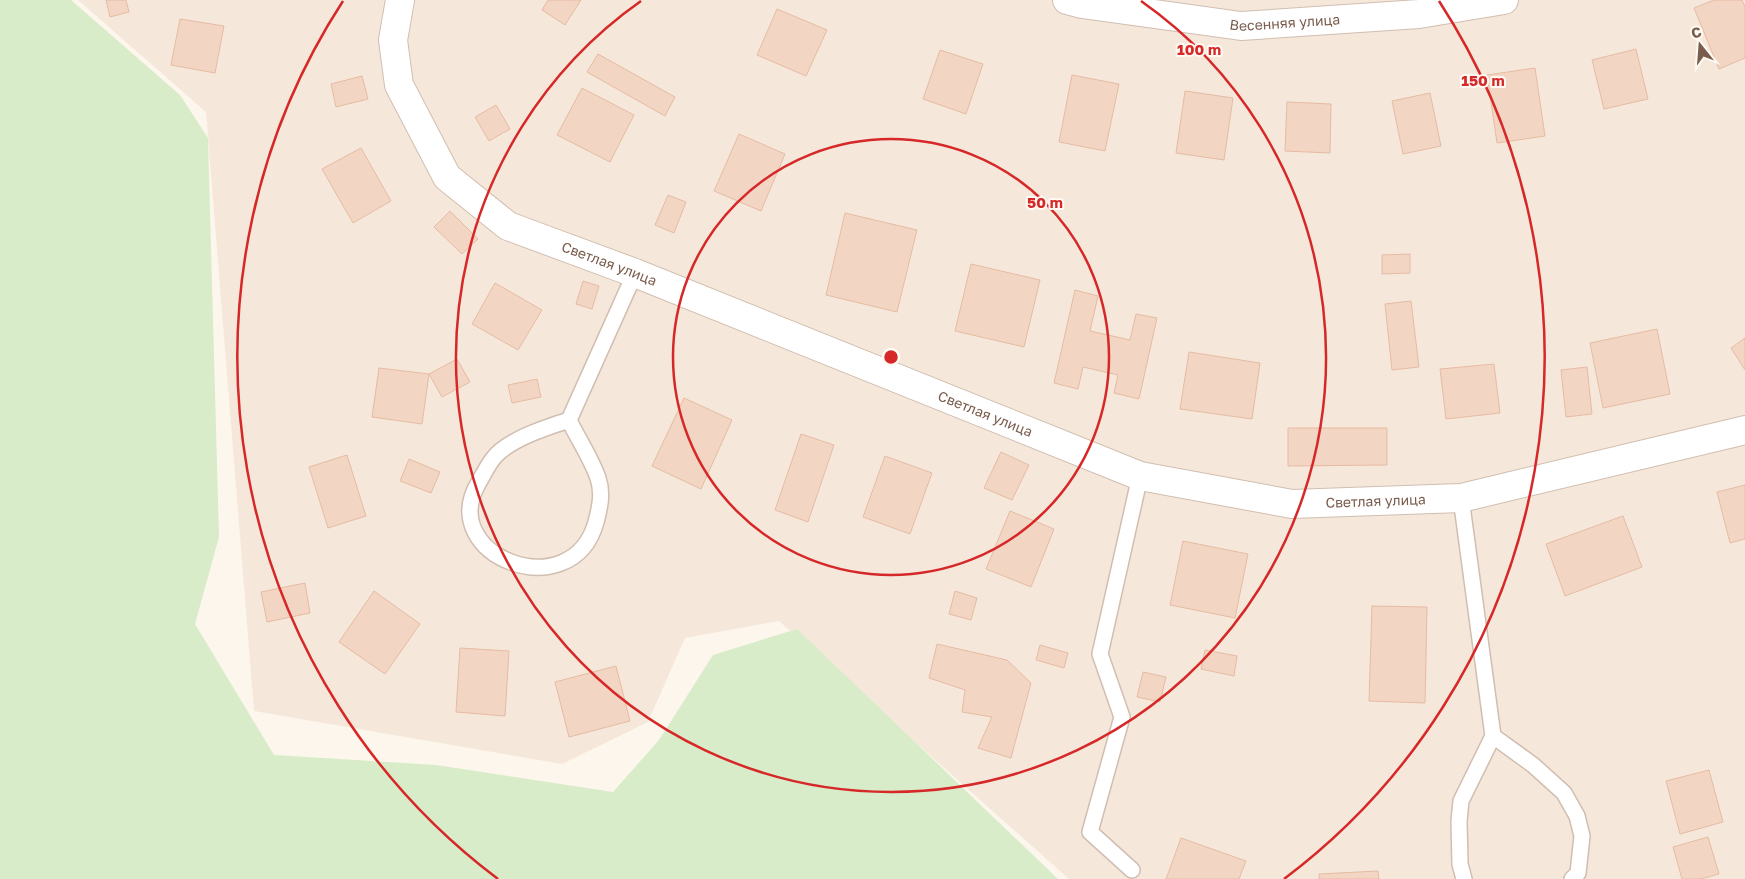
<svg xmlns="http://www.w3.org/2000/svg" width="1745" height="879" font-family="'Golos Text',sans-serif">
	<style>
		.residential { fill: #f5e8da }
		.green { fill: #d8ecc9 }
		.building { fill: #f3d5c3; stroke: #e6bba3 }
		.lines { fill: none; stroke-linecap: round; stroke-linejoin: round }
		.lane-casing { stroke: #d1beb0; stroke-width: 18 }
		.street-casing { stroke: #d1beb0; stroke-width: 30 }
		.lane { stroke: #fff; stroke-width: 15 }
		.street { stroke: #fff; stroke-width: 28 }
		.ring { fill: none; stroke: #d62828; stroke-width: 2.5 }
		.labels { text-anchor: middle; stroke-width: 4; stroke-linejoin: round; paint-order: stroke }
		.street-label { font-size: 14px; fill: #7a5c4d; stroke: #fffaf3 }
		.centre { fill: #d62828; stroke: #fffaf3; stroke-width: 2.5 }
		.ring-label { font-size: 15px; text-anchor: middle; font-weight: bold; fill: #d62828; stroke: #fffaf3; stroke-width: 4; stroke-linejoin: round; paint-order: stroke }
	</style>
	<rect width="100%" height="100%" fill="#fdf6ec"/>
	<path class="residential" d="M78,0H1745V879H1069L779,621L685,638L648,722L562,764L254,711L206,112Z"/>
	<path class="green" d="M0,0H71L180,95L208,138L219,537L195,624L274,755L436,765L613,792L659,740L713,655L797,629L1058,879H0Z"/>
	<path class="building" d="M106,0H126L129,12L110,17Z
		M548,0H581L565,25L542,10Z
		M1714,0H1742L1745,7V58L1719,69L1694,8Z
		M777,9L827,30L806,76L757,55Z
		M180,19L224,26L215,73L171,65Z
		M1636,49L1648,99L1604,109L1592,60Z
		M940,50L983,64L966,114L923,99Z
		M598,54L675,97L665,116L587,72Z
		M1535,68L1545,136L1497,143L1487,75Z
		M1072,75L1119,84L1105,151L1059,142Z
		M362,76L368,99L336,107L331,84Z
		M582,88L634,115L610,162L557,135Z
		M1185,91L1233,98L1224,160L1176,153Z
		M1430,93L1441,146L1403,154L1392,101Z
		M1287,102L1331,104L1330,153L1285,151Z
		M496,105L510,129L489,141L475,117Z
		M739,134L785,154L761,211L714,191Z
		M361,148L391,201L353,223L322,169Z
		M668,195L686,202L674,233L655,225Z
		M450,211L478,239L462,254L434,227Z
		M845,213L917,230L897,312L826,295Z
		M1410,254V273L1382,274V255Z
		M971,264L1040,280L1024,347L955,331Z
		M583,281L599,286L592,309L576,304Z
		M495,283L542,310L518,350L472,324Z
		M1075,290L1098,296L1090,331L1130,340L1136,314L1157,318L1139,399L1114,393L1118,375L1083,367L1078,389L1054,383Z
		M1411,301L1419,367L1392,370L1385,304Z
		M1657,329L1670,394L1603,408L1590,343Z
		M1745,338V370L1731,348Z
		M1189,352L1260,363L1252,419L1180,409Z
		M457,359L470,382L442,397L429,374Z
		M1494,364L1500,413L1446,419L1440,369Z
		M1587,367L1592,414L1566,417L1561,370Z
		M379,368L429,374L422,424L372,417Z
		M537,379L541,397L512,403L508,385Z
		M684,398L732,420L701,489L652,466Z
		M1288,428H1387V465L1288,466Z
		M801,434L834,445L808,522L775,510Z
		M1001,452L1029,465L1012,500L984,488Z
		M347,455L366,516L328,528L309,467Z
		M885,456L932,473L910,534L863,517Z
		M409,459L440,472L431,493L400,481Z
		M1745,485V539L1730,543L1717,492Z
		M1010,511L1054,529L1031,587L986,569Z
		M1623,516L1642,567L1565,596L1546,544Z
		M1183,541L1248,554L1235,618L1170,605Z
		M305,583L310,613L267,622L261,592Z
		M374,591L420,624L385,674L339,642Z
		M955,591L977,598L971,620L949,614Z
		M1372,606L1427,607L1425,703L1369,701Z
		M937,644L1007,660L1031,683L1011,758L978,748L992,717L962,712L965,690L929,678Z
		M1040,645L1068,653L1064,668L1036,660Z
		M460,648L509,651L505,716L456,712Z
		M1205,650L1237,656L1234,676L1201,669Z
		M616,666L630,721L569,737L555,682Z
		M1143,672L1166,677L1160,702L1137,697Z
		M1709,770L1723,822L1680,834L1666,781Z
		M1708,837L1719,874L1701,879H1682L1673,847Z
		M1181,838L1246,861L1239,879H1166Z
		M1378,871L1379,879H1319V874Z"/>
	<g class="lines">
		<g class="lane-casing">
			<path id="lane" d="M569,420C578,439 591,458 598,478C603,493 600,507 596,522C572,609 434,556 479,482C483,475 487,467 492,460C506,440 547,427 569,420L635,273
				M1461,498L1493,736L1461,801L1459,821L1460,864L1464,879
				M1493,736L1533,765L1564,793L1577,816L1582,836L1578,873L1572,879
				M1132,870L1090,832L1122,717L1100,654L1140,476"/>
		</g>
		<g class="street-casing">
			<g id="street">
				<path id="s1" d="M400,0L393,40L399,85L447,177L508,226L635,273L1140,476L1292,504L1461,498L1745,430"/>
				<path id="s2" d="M1067,0L1082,4L1241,26L1419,14L1504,0"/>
			</g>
		</g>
		<use href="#lane" class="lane"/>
		<use href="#street" class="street"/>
	</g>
	<g class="ring">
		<circle cx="891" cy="357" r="218"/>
		<path d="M1141 1A435 435 0 1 1 641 1"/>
		<path d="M498 879A653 653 0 0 1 343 1M1439 1A653 653 0 0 1 1284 879"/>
	</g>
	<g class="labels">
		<g class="street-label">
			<text dy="5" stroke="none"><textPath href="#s2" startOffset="220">Весенняя улица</textPath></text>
			<text dy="5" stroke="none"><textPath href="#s1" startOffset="376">Светлая улица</textPath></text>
			<text dy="5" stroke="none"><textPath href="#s1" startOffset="781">Светлая улица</textPath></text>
			<text dy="5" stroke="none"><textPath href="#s1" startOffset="1186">Светлая улица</textPath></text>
		</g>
	</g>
	<circle cx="891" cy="357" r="8" class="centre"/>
	<g class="ring-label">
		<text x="1199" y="55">100 m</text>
		<text x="1483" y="86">150 m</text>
		<text x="1045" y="208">50 m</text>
	</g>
	<g transform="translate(1700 45) rotate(343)" stroke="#fffaf3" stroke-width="4" paint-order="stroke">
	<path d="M0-4L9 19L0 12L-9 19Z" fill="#7a5c4d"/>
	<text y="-8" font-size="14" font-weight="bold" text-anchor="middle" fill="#7a5c4d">С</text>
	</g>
</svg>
